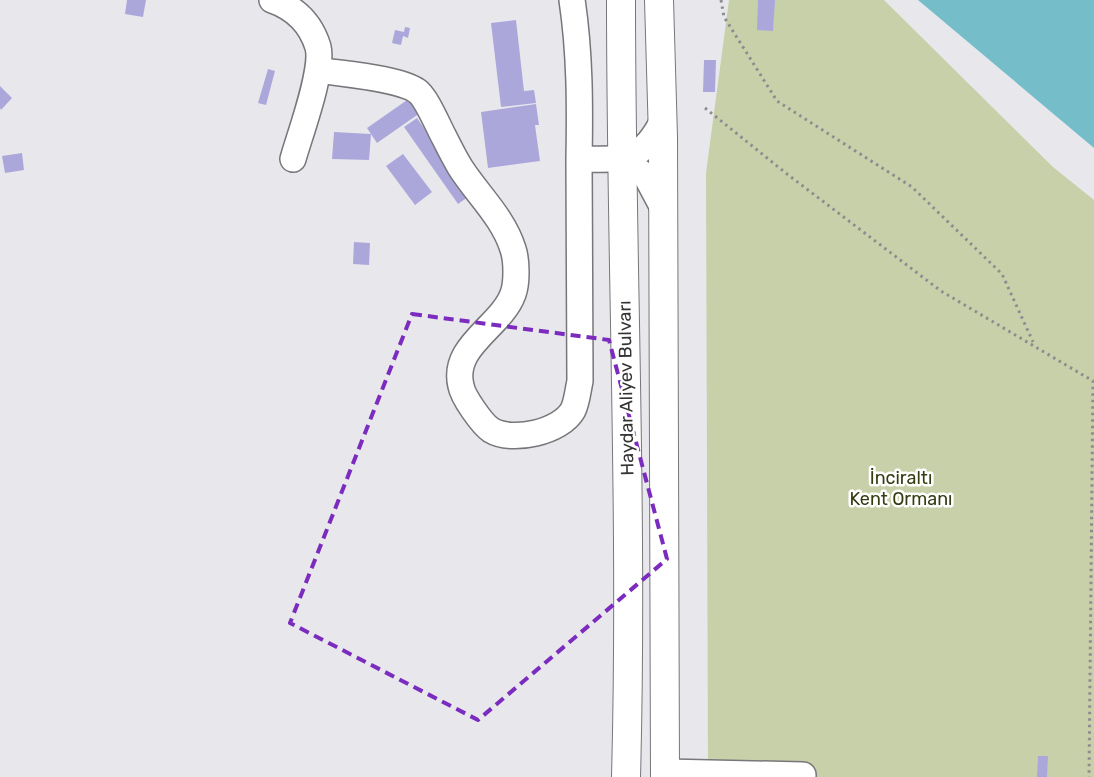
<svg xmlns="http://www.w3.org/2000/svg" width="1094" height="777" font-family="Rubik,sans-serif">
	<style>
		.green { fill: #c8d0aa }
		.water { fill: #76bdca }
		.building { fill: #aca7db }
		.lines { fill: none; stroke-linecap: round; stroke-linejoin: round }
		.minor-casing { stroke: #77777b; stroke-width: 28 }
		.major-casing { stroke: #77777b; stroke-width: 30 }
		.path { stroke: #8d8d8f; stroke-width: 3; stroke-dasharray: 2.5 4; stroke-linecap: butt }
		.minor { stroke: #fff; stroke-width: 25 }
		.major { stroke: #fff; stroke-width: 28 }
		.marked { fill: none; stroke: #7b2cbf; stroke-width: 4; stroke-dasharray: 10 6; stroke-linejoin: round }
		.labels { text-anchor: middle; stroke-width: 5; stroke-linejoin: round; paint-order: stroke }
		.street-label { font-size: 18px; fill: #343435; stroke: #fff }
		.park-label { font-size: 18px; fill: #353c12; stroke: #fff }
	</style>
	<rect width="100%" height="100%" fill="#e8e8ec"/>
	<path class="green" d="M729,0H884L1053,167L1094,200V777H708L706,173Z"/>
	<path class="water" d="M918,0H1094V148Z"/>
	<path class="building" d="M127,0H146L143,17L125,14Z
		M758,0H775L773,31L757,30Z
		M516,20L524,91L534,90L536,103L501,107L491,23Z
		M405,27L410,28L408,38L403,36L401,45L392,43L395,30L404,32Z
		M704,60H716L715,92H703Z
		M268,69L275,71L266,105L258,103Z
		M0,86L12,98L1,110L0,108Z
		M410,98L420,113L377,143L367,128Z
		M536,104L539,125H535L540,161L488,168L481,112Z
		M417,118L471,195L458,204L404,127Z
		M334,132L371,134L369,160L332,159Z
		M22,153L24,170L5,173L2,156Z
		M403,154L432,192L415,205L386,166Z
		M354,242L370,243L369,265L353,264Z
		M1038,756H1048L1047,777H1037Z"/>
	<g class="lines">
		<g class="minor-casing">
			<path id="minor" d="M272,0C295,8 311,24 318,47C324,70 300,134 293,159
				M572,0C580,53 580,106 579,159C621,159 641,164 662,122
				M318,70C342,74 399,78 417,91C426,97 438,126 444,137C449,147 454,157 460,167C477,194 503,217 513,249C517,261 517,283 513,294C501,327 451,346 461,386C463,397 482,424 491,430C512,443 561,432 573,410C577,402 578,390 580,381L579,159
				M621,159L646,176L663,208
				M666,772L803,775"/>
		</g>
		<g class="major-casing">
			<path id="major" d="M621,0C621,259 633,518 626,777
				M659,0L663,137L665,777"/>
		</g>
		<path class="path" d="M721,0L724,17L777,101L912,187L1002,274L1033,342
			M705,108L787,174L941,291L1093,381L1089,777"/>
		<use href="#minor" class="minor"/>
		<use href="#major" class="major"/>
	</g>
	<path class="marked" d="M412,314L609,340L667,559L478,720L290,623Z"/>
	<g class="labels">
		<g class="street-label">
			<text transform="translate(626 388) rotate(-91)" y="6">Haydar Aliyev Bulvarı</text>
		</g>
		<g class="park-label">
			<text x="901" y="484">İnciraltı<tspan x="901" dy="21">Kent Ormanı</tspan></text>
		</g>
	</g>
</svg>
